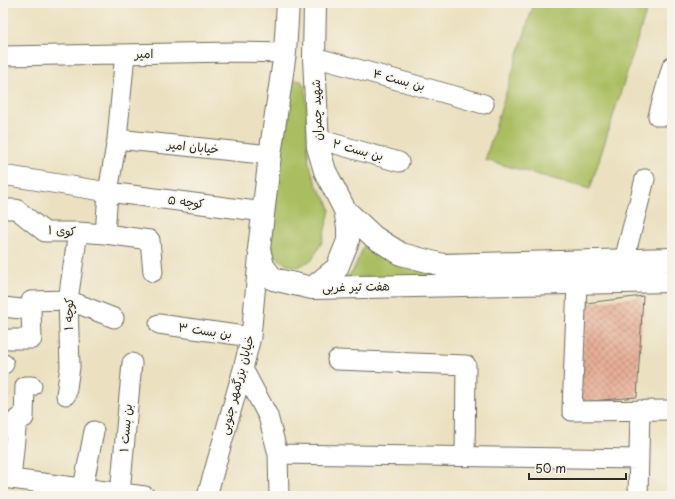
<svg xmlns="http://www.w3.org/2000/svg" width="675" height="499" font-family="'Playpen Sans','Playpen Sans Arabic',sans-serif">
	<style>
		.grass { fill: #aabd61; stroke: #6a7446 }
		.building { fill: url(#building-cross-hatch) }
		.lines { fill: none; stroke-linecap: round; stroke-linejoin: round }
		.minor-casing { stroke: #6e6b60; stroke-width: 21 }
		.major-casing { stroke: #6e6b60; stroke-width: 24 }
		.minor { stroke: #fff; stroke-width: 19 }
		.major { stroke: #fff; stroke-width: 22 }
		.labels { text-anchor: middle; stroke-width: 3; stroke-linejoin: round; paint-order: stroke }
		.street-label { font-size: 12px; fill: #2b2b2b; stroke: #f7f3e8 }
	</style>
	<defs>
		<pattern id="building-cross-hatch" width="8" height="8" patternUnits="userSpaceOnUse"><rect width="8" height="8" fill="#e7af97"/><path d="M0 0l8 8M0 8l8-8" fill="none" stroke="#bb8f7b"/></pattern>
	</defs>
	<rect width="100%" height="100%" fill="#f7f3e8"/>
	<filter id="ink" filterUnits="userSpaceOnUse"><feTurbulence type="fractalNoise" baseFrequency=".025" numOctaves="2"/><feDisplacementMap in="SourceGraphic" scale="8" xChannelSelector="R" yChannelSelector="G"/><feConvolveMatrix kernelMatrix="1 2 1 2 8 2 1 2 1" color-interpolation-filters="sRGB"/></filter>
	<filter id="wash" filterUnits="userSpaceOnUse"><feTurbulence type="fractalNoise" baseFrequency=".012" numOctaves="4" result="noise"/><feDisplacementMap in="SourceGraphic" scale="16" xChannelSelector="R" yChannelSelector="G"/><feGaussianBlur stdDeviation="0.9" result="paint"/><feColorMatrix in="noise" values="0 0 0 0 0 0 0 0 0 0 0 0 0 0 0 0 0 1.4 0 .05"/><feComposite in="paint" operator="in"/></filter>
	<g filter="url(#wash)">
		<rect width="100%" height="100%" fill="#ebe1c1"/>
		<path class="grass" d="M534,3H649L590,189L485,160Z
			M292,79L301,81L306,89L307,141L309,163L316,184L328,203L330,210L322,242L312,260L297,267C280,262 277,261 270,244L286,84Z
			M365,244L382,253L672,267V274L346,277L352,273Z"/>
		<g id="blocks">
			<path class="building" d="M643,296L637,397L579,402L586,303Z"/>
		</g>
	</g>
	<g filter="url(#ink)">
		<use href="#blocks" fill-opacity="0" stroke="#6e6b60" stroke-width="1"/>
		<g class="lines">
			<g class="minor-casing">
				<path id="minor" d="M3,56L234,52L285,53
					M314,57L484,104
					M672,66L658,116H672
					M117,139L270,155
					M318,139L399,162
					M3,175L108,192L264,212
					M3,209H16L45,232H78L105,234L150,240L153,272
					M105,234L108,192L117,139L125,54
					M624,260L645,179
					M577,283L572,411L672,410
					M3,307L31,310V301L68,300L114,318
					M159,324L251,337
					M9,339H32L31,310
					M337,360L466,365L465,457
					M3,364H4
					M243,369L268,416L278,454L279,496
					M66,395L70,367L68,300L78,232
					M278,454L639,459
					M3,478L145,496
					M11,479L17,419L24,418L25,386H32
					M83,488L94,431
					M120,493L132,363
					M207,496L243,369L251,337L259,250
					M638,496L640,410"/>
			</g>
			<g class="major-casing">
				<path id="major" d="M288,3L285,53L270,155L259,249L263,266L273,279L312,288L672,281
					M345,210L374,237L401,254L443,265L672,259
					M312,288L337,268L348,241V227L345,210L325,171L318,147L314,57L315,3"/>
			</g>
			<use href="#minor" class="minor"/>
			<use href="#major" class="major"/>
		</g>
	</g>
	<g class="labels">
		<g class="street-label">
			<text transform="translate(144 54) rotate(-1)" y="4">امیر</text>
			<text transform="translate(399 80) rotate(15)" y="4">بن بست ۴</text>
			<text transform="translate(317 110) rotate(-92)" y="4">شهید چمران</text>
			<text transform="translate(193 147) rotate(6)" y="4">خیابان امیر</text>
			<text transform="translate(358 150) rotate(15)" y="4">بن بست ۲</text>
			<text transform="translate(186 202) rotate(7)" y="4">کوچه ۵</text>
			<text transform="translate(62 231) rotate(4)" y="4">کوی ۱</text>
			<text transform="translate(356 287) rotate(-1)" y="4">هفت تیر غربی</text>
			<text transform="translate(69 314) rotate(-89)" y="4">کوچه ۱</text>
			<text transform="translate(205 331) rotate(8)" y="4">بن بست ۳</text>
			<text transform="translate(237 385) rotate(-75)" y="4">خیابان بزرگمهر جنوبی</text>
			<text transform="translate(126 428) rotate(-85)" y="4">بن بست ۱</text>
		</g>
	</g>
	<rect width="675" height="499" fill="none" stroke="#f7f3e8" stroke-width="16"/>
	<path d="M529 473v6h97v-6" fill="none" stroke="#2b2b2b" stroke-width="2"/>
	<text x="535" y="473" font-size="12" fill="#2b2b2b" stroke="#f7f3e8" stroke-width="3" paint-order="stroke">50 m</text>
</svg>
